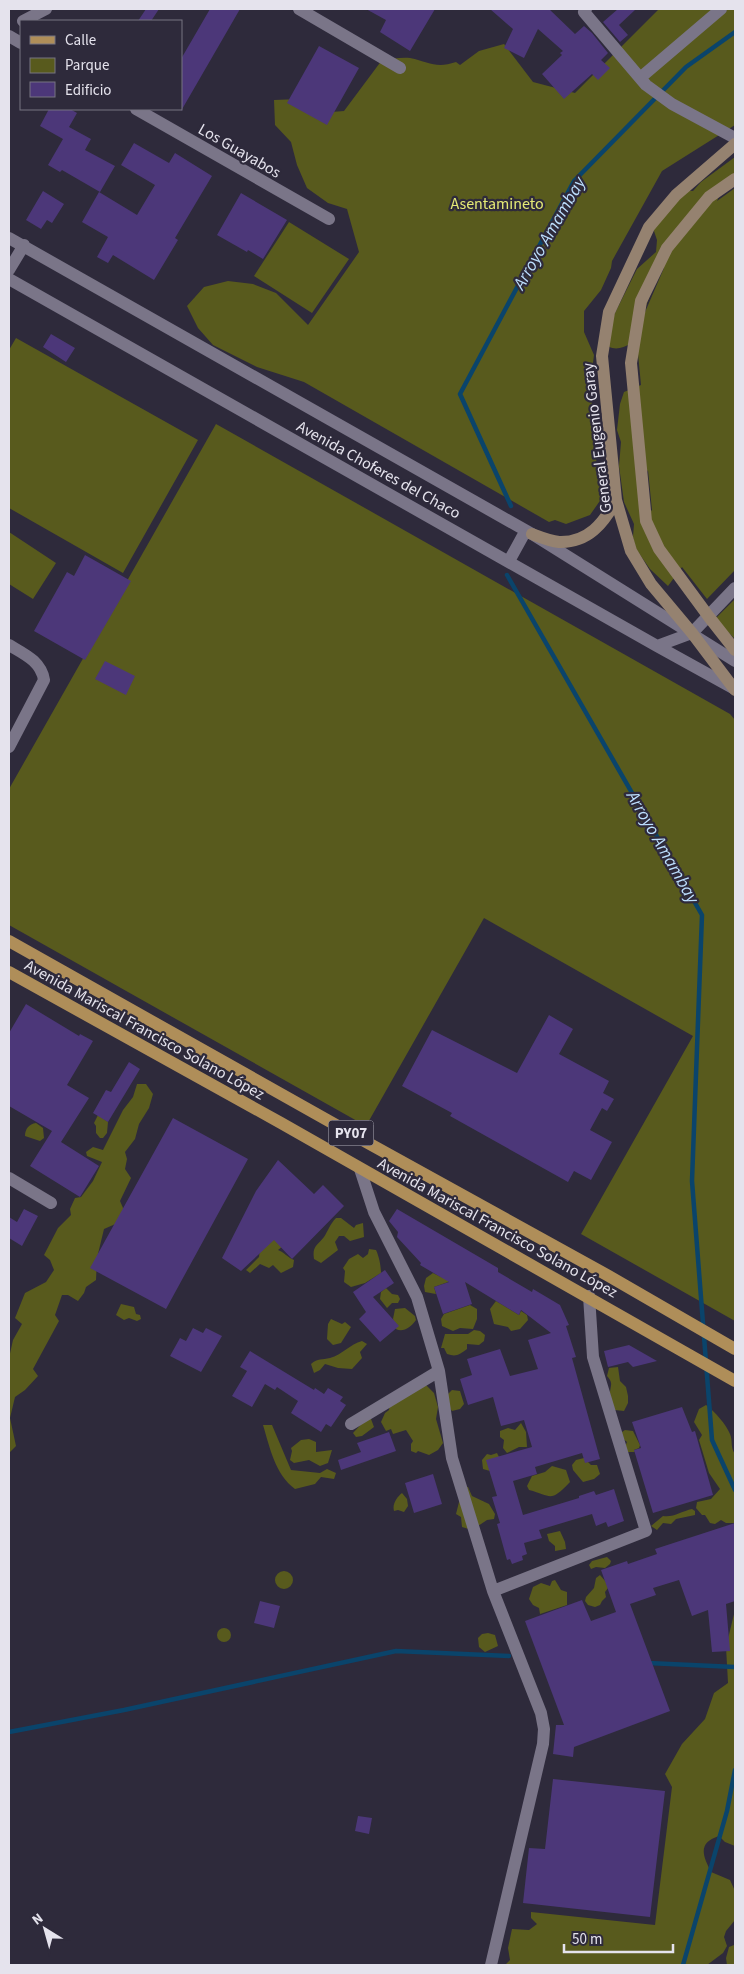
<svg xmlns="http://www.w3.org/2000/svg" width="744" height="1974" font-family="'Source Sans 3',sans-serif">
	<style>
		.green { fill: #585a1d; fill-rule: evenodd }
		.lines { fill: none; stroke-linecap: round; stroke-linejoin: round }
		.stream { stroke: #0a446b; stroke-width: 4.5 }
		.building { fill: #4c3779 }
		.street { stroke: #7a7588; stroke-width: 12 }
		.secondary { stroke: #958270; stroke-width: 12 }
		.primary { stroke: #af8e59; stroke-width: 12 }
		.labels { text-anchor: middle; stroke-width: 4.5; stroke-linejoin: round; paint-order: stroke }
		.shield { fill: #2e2a3b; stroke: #aeacb8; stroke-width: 1 }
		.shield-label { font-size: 15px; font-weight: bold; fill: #e5e3ed }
		.street-label { font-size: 16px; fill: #e5e3ed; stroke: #2e2a3b }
		.park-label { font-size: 16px; fill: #e4e975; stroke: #2e2a3b }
		.water-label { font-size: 18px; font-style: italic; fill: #bddffe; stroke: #2e2a3b }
	</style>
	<rect width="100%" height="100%" fill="#2e2a3b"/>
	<path class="green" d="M659,9H735V125L662,171L612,261L611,268L601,290L584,311V332L594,355L591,379L594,450L604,495L590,515L566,524L555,520L549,522L304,382L257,367L213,345L198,328L187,306L204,287L228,281L253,284L276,293L308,325L359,252L347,209L328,203L307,188L297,165L291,142L275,125L274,100L300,99L319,113L344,111L382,60C391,59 402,57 410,58C429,62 436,69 456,62L460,65L479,51L504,44L533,82L575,93Z
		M735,157V178L720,194L717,201L735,188V570L707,599L682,567L668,586L650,569L636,549L633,537L634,524L624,502L619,466L621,442L617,430L620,404L624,392L641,385L636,333L664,268L661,266L632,343C619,350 612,351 601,341L637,269L656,252L657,240L653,228L681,190L693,191L701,182ZM648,470L652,510L651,511L648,508L641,484Z
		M289,222L349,259L312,313L254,276Z
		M16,338L198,440L123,573L9,508V350Z
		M216,424L730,714L735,720V1321L581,1234L693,1036L484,918L366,1126L9,925V789Z
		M9,532L56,563L33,599L9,584Z
		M735,599V639L715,619Z
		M137,1084H146L153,1094L149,1108L139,1124L135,1139L125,1152L127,1159L125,1169L131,1178L120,1201L126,1215L120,1222L104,1229L97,1258L96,1280L86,1287L84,1293L78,1301L68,1295H62L55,1315L59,1321L33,1369L38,1376L25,1390L15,1397L10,1418L16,1446L9,1453V1358L13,1340L22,1324L15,1318L25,1293L46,1282L54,1270L50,1260L44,1255L58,1228L71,1215L70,1209L75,1198L81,1197L93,1181L102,1162L87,1156L86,1152L93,1147L103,1150L123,1110L133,1097Z
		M98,1115L108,1122L107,1133L103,1138H100L96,1133V1126L94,1123Z
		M36,1123L43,1128L44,1138L40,1141L25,1136C25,1129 29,1124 36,1123Z
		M336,1218H341L354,1228L356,1225L363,1223L364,1237L350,1241L344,1236H339L335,1242L338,1250L321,1263L314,1259C312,1246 317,1246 324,1237C328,1231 330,1224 336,1218Z
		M275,1234L283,1246L278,1250C284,1252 287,1257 294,1260L293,1267L281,1273L273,1265L269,1268L260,1264L250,1273L246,1270L259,1257L260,1249Z
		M369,1249L376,1250C379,1256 381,1266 381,1273L365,1283L351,1287L344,1282L345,1271L343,1268L349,1259L358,1254L363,1258L368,1254Z
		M433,1273L441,1277L449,1279L448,1282L434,1287L436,1294L425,1292L424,1286L426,1278Z
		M386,1288L392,1294L398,1295L400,1299L398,1303H392L387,1308L380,1299L381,1292Z
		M496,1301L519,1315L521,1311L527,1315L528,1320L520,1329L511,1331L508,1327L494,1324L490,1309Z
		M121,1304L134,1307L136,1314L140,1315L141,1319L137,1321L129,1318L124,1320L116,1315Z
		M470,1305L477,1309V1319L473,1329L460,1328L453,1331L442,1326L441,1319L444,1314Z
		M405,1308L415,1316L416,1320C411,1327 403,1333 396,1329L393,1319L395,1309Z
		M331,1319L342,1324L345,1322L351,1327L341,1343L333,1345L327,1339L328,1324Z
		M474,1330L480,1331L485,1335L484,1341L479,1345L467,1344V1349C459,1355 456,1357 447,1354L444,1348H441L445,1334H468Z
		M362,1341L367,1344L360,1352L362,1358L352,1369L338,1368L325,1364L320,1370L314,1373L311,1364C318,1358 322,1360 330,1358C342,1355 350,1344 362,1341Z
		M618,1367L620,1381L626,1387L628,1396V1403L624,1411L615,1410C613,1405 610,1397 610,1392C611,1384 613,1383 607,1376L609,1368Z
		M423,1382L434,1393L438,1407L436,1419L443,1443L438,1450L429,1455L418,1451L416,1453L411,1451V1444L413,1441L406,1430L393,1434L391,1429L386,1431L381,1422L385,1413L389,1410L390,1400Z
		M452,1390L460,1391L464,1404L460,1409L452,1411L448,1406V1394Z
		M706,1405C715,1412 726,1424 730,1434C733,1441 730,1447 735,1454V1523H726L721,1520L715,1524L710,1523L705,1515H702L696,1508L697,1502L711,1499L720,1489L709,1473L699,1440L702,1435L694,1422L699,1409Z
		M367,1418L371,1419L374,1427L362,1436L356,1437L353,1433Z
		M521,1423L526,1432L527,1447H519L507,1453L503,1448L504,1440L500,1437V1431L508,1428L515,1430Z
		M263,1425H272L291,1470L320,1473L327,1469L336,1473L334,1479L321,1477L315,1484L295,1489C275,1474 270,1448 263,1425Z
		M625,1430L633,1431L640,1445L639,1448L634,1450L635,1452H627L625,1447L627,1442L622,1438V1432Z
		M309,1439L316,1442V1452L332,1450L328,1463L320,1466L309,1460L294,1463L290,1460L292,1451L291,1448L301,1440Z
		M497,1453L499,1457L490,1471L483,1469L482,1460L487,1454L491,1455Z
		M584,1458L591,1465H597L600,1474L594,1479L583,1482L573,1470L572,1465L576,1460Z
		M552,1466L566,1470L570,1482C550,1503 552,1496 529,1490L527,1486L532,1476L545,1472Z
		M463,1486L468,1487L472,1496L489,1504L495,1514L494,1519L487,1520L472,1530L462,1527L461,1517L456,1514L459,1502L466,1496Z
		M402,1493L407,1499L408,1506L404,1512L398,1510L394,1511C392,1504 397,1497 402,1493Z
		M692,1509L695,1511V1515L676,1519L671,1524L663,1523L657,1530L651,1526L663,1516C673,1518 682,1511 692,1509Z
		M560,1531L565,1542L566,1549L555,1551V1546L549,1541L547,1534Z
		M607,1557L611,1561L610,1564L605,1568L596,1567L591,1569L589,1565L592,1561Z
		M275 1580a9 9 0 1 1 18 0a9 9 0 1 1-18 0Z
		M600,1575L606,1582L608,1588L605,1592L606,1597L602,1601L600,1605L595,1607L588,1605L585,1601L586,1597L594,1588L596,1578Z
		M555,1580L561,1590L567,1592V1605L540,1614L539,1608L533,1605L529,1599L533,1587L541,1583L550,1586L552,1581Z
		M735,1610V1846L725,1842L719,1836C697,1843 703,1856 711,1872L730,1880L735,1891V1920L726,1931L724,1937L727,1946L723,1953L707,1965H505L510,1960L508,1948L512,1929L529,1930L537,1924L531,1918V1912L655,1925L672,1787L665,1774L682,1744L705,1719L714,1693L728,1683L726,1647Z
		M217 1635a7 7 0 1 1 14 0a7 7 0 1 1-14 0Z
		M488,1633L495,1635L498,1646L485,1652L479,1647L478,1638L482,1634Z
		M734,1945L735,1965H727L726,1958L729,1947Z"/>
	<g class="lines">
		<path class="stream" d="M511,506L460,394L574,181L686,67L735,32
			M507,575L702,915L692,1181L712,1440L735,1490
			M648,1663L735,1667
			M9,1732L124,1710L396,1651L509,1656
			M683,1965L727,1811L735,1770"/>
	</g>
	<path class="building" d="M146,9H159L151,21H138Z
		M210,9H240L181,111V59Z
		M366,9H435L410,51L380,32L386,20Z
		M490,9H549L575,34L584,26L592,33L608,53L601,60L610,68L598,80L592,74L564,99L542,74L562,55L560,53L563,51L538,29L524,58L504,48L513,29Z
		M618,9H636L619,25L628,35L620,42L603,22Z
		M319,46L359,68L327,125L287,103Z
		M49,109H70L77,113L69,127L91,139L85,150L115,166L100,192L62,170L60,172L48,165L63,139L40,126Z
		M134,143L169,163L175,153L212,176L175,238L178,240L154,280L113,255L108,263L97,257L108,237L82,222L99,192L137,215L155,185L121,165Z
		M43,191L64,204L52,223L47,220L41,229L26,220Z
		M241,193L287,220L263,259L248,250L247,252L217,235Z
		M51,334L75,348L66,362L43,347Z
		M85,555L131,581L85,660L34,631L67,572L74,576Z
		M105,661L135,676L126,695L95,679Z
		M26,1004L79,1036L80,1034L93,1041L67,1085L89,1098L61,1142L99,1166L80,1197L30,1166L52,1131L9,1106V1033Z
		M549,1015L573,1029L559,1054L609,1081L603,1093L614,1099L607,1111L602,1108L590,1130L612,1142L591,1180L574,1171L568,1182L450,1116L452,1113L402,1086L432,1030L517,1073Z
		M129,1062L140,1069L108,1122L93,1113L106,1090L111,1092Z
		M173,1118L248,1159L166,1309L90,1268Z
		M278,1160L314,1194L323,1185L344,1206L292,1259L274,1240L241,1271L222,1258L256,1191Z
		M24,1209L38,1216L22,1246L9,1238V1217L17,1222Z
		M397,1209L498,1268V1272L532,1292L533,1289L560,1305L569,1325L566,1326L576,1357L572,1358L600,1459L585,1463L582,1453L535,1467L537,1474L513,1481L523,1515L579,1498V1496L594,1491L596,1495L614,1489L624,1521L608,1527L606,1522L596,1526L592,1514L539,1530L542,1538L524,1543L527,1554L522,1556L523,1560L512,1564L510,1559L507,1560L497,1524L500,1523L492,1497L497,1496L486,1460L532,1447L524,1420L501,1426L493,1397L468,1405L460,1379L472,1375L467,1359L500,1349L510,1376L538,1369L528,1340L551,1333L521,1310L519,1315L465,1282L472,1304L443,1314L434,1287L449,1282L420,1265L421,1263L397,1237L398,1232L389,1221Z
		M385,1270L394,1283L373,1297L399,1326L380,1342L359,1319L366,1312L353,1292Z
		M193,1328L203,1333L206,1328L222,1336L201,1372L170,1356L180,1338L186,1341Z
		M629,1345L657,1361L633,1367L628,1362L608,1367L604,1351Z
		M250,1351L314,1390L315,1388L324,1394L328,1388L343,1397L340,1401L346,1405L331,1427L326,1424L321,1432L291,1413L298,1401L277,1387L275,1390L265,1384L252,1407L232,1396L247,1371L240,1367Z
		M682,1407L692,1432L695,1431L713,1495L653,1513L634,1450L641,1448L632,1422Z
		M389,1432L396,1451L341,1470L338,1460L361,1452L357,1443Z
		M433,1474L442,1504L414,1513L405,1483Z
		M735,1523V1601L726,1604L730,1651L712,1652L708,1610L692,1616L679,1580L653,1588L656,1595L630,1604L670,1711L574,1747L573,1757L553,1754L556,1725H564L525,1621L582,1600L591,1621L616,1612L601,1570L627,1561L628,1564L657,1554L655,1549Z
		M260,1601L280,1606L274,1628L254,1623Z
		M553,1779L665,1791L650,1917L523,1903L529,1848L545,1849Z
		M358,1816L372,1818L369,1834L355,1831Z"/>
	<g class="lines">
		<path class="street" d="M299,9L400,68
			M586,9L584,12L646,85L672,104L735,138
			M23,21L46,9
			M9,36L21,43
			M640,78L721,9
			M136,109L329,219
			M9,238L532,534L735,661
			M9,270L24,245
			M9,279L657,646L733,688
			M509,561L525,532
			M9,645C24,654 41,661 44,680L9,747
			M657,646L692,633L735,588
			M360,1169L374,1212L417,1297L439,1371L452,1458L493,1591L541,1713L544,1729L543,1744L491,1965
			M9,1178L51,1203
			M351,1424L439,1371
			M493,1591L646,1531L593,1357L589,1296"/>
		<path class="secondary" d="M735,144L676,195L649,227L609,312L602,356L616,500L631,551L651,584L692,633L735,690
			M735,179L709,197L667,248L641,301L631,363L646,521L659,549L709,617L735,650
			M532,534C540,537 550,541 559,542C588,543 604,523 616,500"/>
		<path class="primary" d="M9,941L368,1143L607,1275L735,1349
			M9,972L281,1123L735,1381"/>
	</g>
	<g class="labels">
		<rect class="shield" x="328.5" y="1120.5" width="45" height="25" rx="4"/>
		<g class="shield-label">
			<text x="351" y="1138">PY07</text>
		</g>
		<g class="street-label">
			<text transform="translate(240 150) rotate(30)" y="6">Los Guayabos</text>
			<text transform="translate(596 438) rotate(-97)" y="6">General Eugenio Garay</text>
			<text transform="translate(379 469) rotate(29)" y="6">Avenida Choferes del Chaco</text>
			<text transform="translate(145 1029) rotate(29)" y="6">Avenida Mariscal Francisco Solano López</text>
			<text transform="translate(498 1227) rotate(29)" y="6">Avenida Mariscal Francisco Solano López</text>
		</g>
		<g class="park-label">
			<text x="497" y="209">Asentamineto</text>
		</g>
		<g class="water-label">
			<text transform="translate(549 233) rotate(-60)" y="6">Arroyo Amambay</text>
			<text transform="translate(663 847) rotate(60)" y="6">Arroyo Amambay</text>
		</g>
	</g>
	<rect width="744" height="1974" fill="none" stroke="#e5e3ed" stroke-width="20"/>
	<rect x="20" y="20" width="162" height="90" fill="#2e2a3b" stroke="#777482"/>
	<rect x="30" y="36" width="25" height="8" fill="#af8e59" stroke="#777482"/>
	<text x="65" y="45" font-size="15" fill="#e5e3ed">Calle</text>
	<rect x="30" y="58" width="25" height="15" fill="#585a1d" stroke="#777482"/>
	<text x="65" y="70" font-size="15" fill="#e5e3ed">Parque</text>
	<rect x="30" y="82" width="25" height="15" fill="#4c3779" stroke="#777482"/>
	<text x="65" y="95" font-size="15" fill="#e5e3ed">Edificio</text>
	<g transform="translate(45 1929) rotate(323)" stroke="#2e2a3b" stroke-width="4" paint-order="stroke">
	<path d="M0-4L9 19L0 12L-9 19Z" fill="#e5e3ed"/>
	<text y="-8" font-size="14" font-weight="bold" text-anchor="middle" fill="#e5e3ed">N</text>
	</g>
	<path d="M564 1944v8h109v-8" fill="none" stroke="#e5e3ed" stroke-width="2.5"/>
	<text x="572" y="1944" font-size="15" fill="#e5e3ed" stroke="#2e2a3b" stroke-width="4" paint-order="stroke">50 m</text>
</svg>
